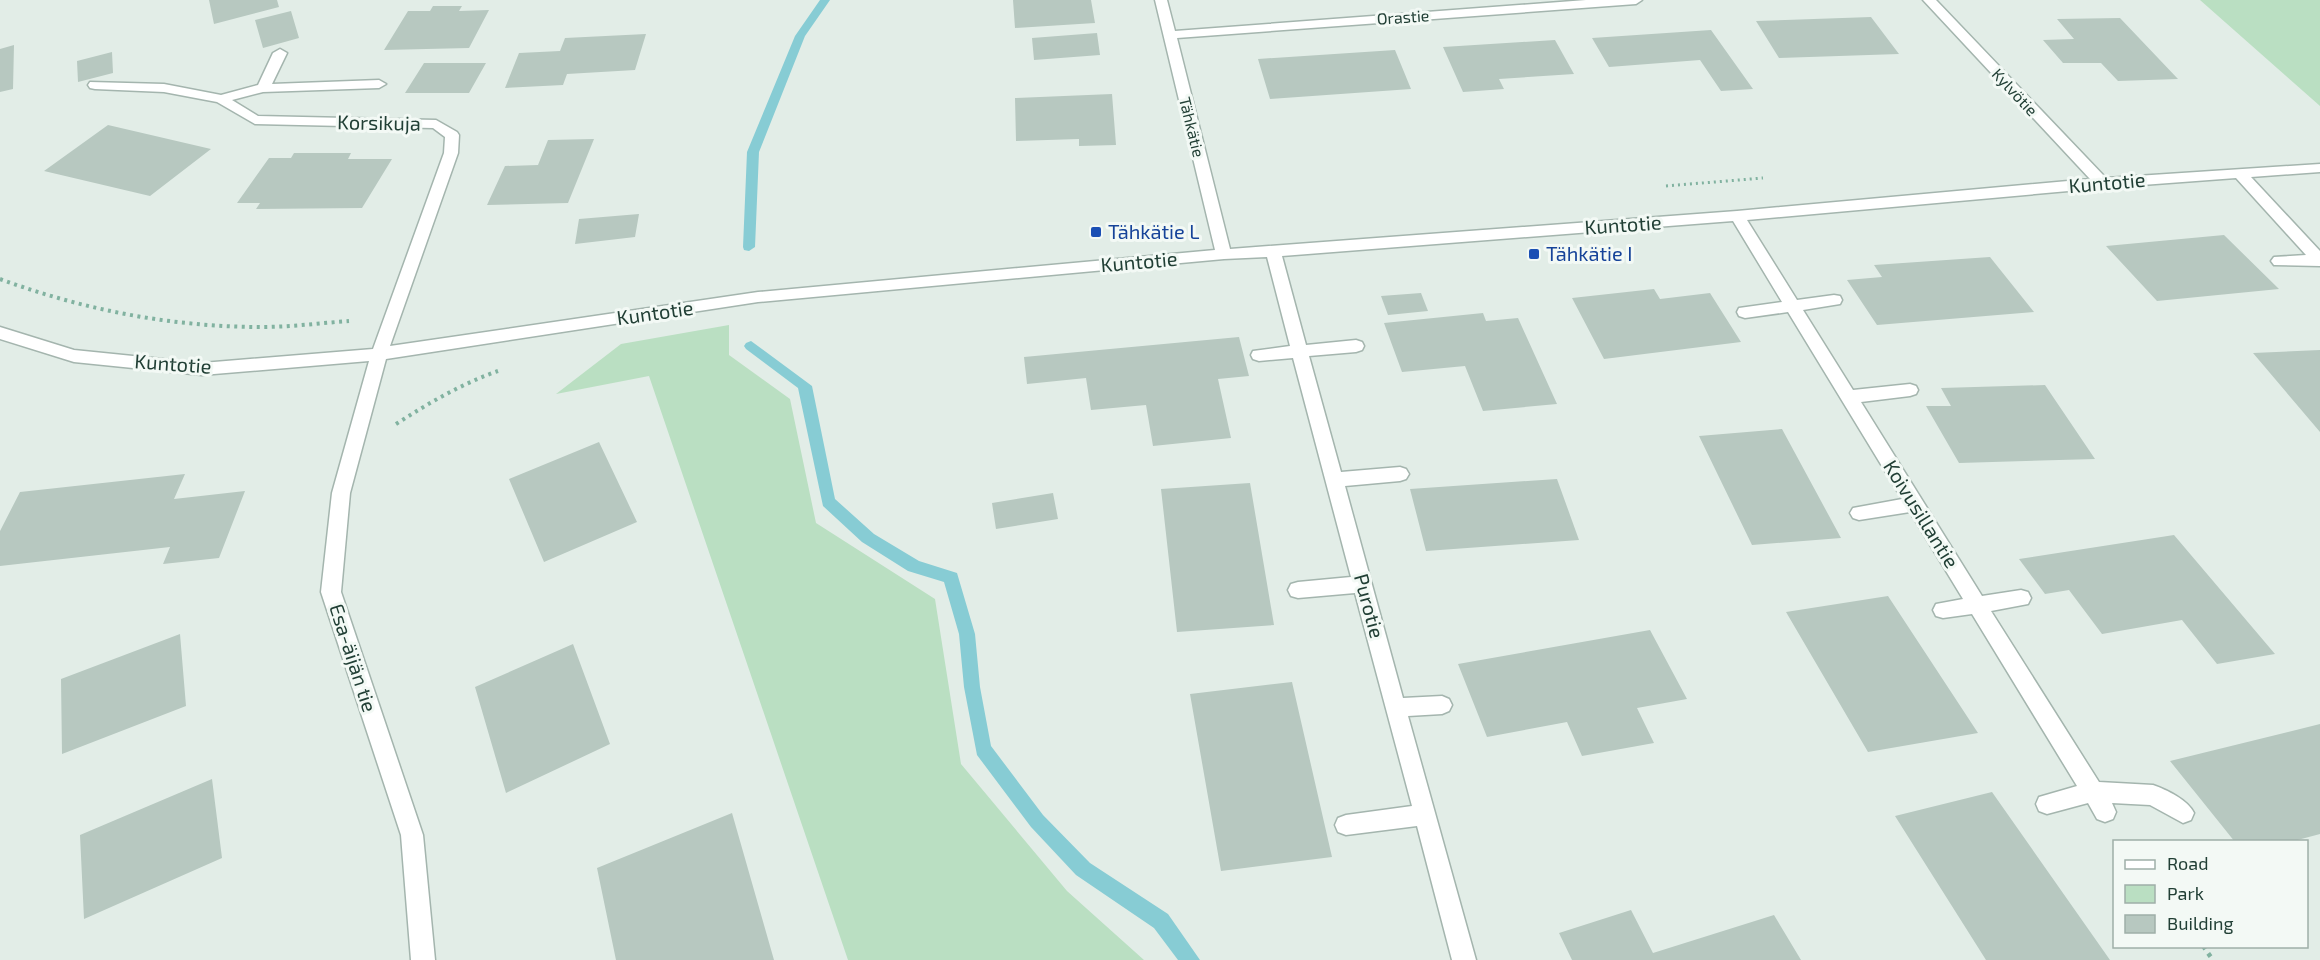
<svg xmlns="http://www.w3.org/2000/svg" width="2320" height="960" font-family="'Exo 2',sans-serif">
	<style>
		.green { fill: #badfc2 }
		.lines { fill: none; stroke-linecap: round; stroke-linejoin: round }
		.stream { fill: #87ccd4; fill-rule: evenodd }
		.building { fill: #b7c8c0 }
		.minor-casing { stroke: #a4b5ae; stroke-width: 3 }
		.path-far2 { stroke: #81b2a0; stroke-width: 3; stroke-dasharray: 2 4; stroke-linecap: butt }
		.path-far1 { stroke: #81b2a0; stroke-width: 4; stroke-dasharray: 3 4.5; stroke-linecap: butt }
		.path { stroke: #81b2a0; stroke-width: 4.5; stroke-dasharray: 4 5; stroke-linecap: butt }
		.minor { fill: #fff; fill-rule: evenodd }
		.transit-dot { fill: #1a4fb4; stroke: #f3f9f5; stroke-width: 2 }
		.labels { text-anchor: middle; stroke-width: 6; stroke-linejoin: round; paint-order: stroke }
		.far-street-label { font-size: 16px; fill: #213f35; stroke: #f3f9f5 }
		.street-label { font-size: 20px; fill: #213f35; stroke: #f3f9f5 }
		.transit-label { font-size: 20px; fill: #164399; stroke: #f3f9f5; text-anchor: start }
	</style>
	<rect width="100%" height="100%" fill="#e2ede7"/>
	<path class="green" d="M2200,0H2320V106Z
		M729,325V355L790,399L816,523L935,599L961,764L1067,891L1144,960H848L649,376L556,394L621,344Z"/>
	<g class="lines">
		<path class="stream" d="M820,0H830L805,36L759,152L755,247L749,251L744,250L743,247L747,152L795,36Z
			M751,341L812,386L835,499L874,534L919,561L957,573L975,634L980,687L991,746L1043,815L1090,863L1168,914L1200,960H1178L1154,928L1076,875L1031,827L977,755L964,687L959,634L944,582L908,571L862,542L823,506L798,388L746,349L744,346L746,343Z"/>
	</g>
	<path class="building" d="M209,0H277L279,7L214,24Z
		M1013,0H1091L1095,23L1015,28Z
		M433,6H462L459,11L489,10L469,48L384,50L408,11H430Z
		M291,11L299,38L263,48L255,20Z
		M1871,17L1899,54L1779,58L1756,21Z
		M2120,18L2178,79L2118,81L2101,63H2063L2043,40L2074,39L2057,19Z
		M1711,30L1753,89L1721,91L1700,60L1609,67L1592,38Z
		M1097,33L1100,55L1034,60L1032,38Z
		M646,34L635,70L567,74L563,85L505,88L519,53L560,51L565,38Z
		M1555,40L1574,74L1499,79L1504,89L1463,92L1443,47Z
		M14,45L13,89L0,92V49Z
		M1395,50L1411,89L1270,99L1258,59Z
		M112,52L113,73L78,82L77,61Z
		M424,63H486L469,93H405Z
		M1112,94L1116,145L1079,146V139L1016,141L1015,98Z
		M108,125L211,149L150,196L44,171Z
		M594,139L568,203L487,205L505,166L538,165L548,140Z
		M294,153H351L348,159H392L362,208L256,209L260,203H237L269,158H291Z
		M639,214L635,237L575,244L579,219Z
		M2224,235L2279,289L2157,301L2106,246Z
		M1990,257L2034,312L1877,325L1847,280L1882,277L1874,265Z
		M1654,289L1660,299L1710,293L1741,342L1604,359L1572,298Z
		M1421,293L1428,311L1388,315L1381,296Z
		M1483,313L1486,321L1518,318L1557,404L1483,411L1465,366L1402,372L1384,323Z
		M1239,337L1249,376L1218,379L1231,438L1153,446L1146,405L1091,410L1086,378L1027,384L1024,357Z
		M2320,350V432L2253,353Z
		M2045,385L2095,459L1959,463L1926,406H1951L1941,388Z
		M1782,429L1841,538L1752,545L1699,436Z
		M599,442L637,522L544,562L509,479Z
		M185,474L174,499L245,491L219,558L163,564L170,547L0,566V531L20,492Z
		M1557,479L1579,540L1426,551L1410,489Z
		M1250,483L1274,625L1177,632L1161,489Z
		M1053,493L1058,519L996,529L992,503Z
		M2174,535L2275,654L2217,664L2182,620L2102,634L2069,590L2045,594L2019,559Z
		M1888,596L1978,733L1868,752L1786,612Z
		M1650,630L1687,699L1637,708L1654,743L1582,756L1567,722L1487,737L1458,664Z
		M180,634L186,706L62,754L61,679Z
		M573,644L610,744L506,793L475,687Z
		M1292,682L1332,857L1221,871L1190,694Z
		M2320,724V834L2290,842H2235L2170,761Z
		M212,779L222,858L84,919L80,835Z
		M1992,792L2110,960H1986L1895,816Z
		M732,813L774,960H616L597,868Z
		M1631,910L1653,953L1774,915L1801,960H1572L1559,933Z"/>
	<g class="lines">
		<g class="minor-casing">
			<path id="minor" d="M1155,0H1167L1175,31L1586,0H1642L1636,4L1177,38L1230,249L1737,211L2090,179L1923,0H1936L2106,178L2320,164V172L2251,177L2320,251V266L2274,265L2271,261L2274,257L2306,255L2236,178L2102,188L1747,220L1797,300L1834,295L1840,296L1842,300L1840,304L1803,310L1853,390L1910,384L1916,386L1918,390L1916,394L1910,396L1861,402L1982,596L2021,590L2028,592L2031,598L2028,604L1991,611L2099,782L2153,785C2167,790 2188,800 2194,813L2191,820L2183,823L2150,805L2112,803L2116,812L2113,819L2105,822L2097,819L2088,803L2047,814L2039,811L2036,804L2039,797L2077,786L1972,614L1943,618L1936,616L1933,610L1936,604L1963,599L1910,512L1859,520L1853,518L1850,513L1853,508L1902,499L1788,312L1745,318L1739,316L1737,312L1739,308L1782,302L1733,221L1282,256L1306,345L1356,340L1362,342L1364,346L1362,350L1356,352L1309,356L1341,472L1400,467L1406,469L1409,474L1406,479L1400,481L1345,486L1403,698L1442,696L1449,699L1452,705L1449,711L1442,714L1408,716L1476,960H1452L1417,826L1346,835L1338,832L1335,825L1338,818L1346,815L1412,806L1355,593L1298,598L1291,596L1288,590L1291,584L1298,582L1351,577L1293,358L1259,361L1253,359L1251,355L1253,351L1290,346L1267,257L1224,259L758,302L386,359L350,493L341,592L423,835L435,960H411L401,835L321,592L332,493L369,361L202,375L74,362L0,339V327L74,350L202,363L373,349L444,153L445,137L433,128L255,124L217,102L164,92L95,89L90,88L88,85L90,82L164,84L221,95L258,85L273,53L280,49L287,53L272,84L379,80L386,84L379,88L263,92L232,100L258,116L436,120L457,132L459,135L458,153L390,346L758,292L1215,250Z"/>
		</g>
		<path class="path-far2" d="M1666,186L1763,178"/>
		<path class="path-far1" d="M0,279C84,310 172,327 262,327C291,327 320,323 349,321
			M396,424C429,403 461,384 498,371"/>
		<path class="path" d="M2203,946L2213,960"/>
		<use href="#minor" class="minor"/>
	</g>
	<g class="transit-dot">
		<rect x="1090" y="226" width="12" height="12" rx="3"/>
		<rect x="1528" y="248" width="12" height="12" rx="3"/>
	</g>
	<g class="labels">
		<g class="far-street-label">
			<text transform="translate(1403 17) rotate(-4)" y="6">Orastie</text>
			<text transform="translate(2015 92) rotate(47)" y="6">Kylvötie</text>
			<text transform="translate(1192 127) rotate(76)" y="6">Tähkätie</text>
		</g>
		<g class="street-label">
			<text transform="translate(379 123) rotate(1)" y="7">Korsikuja</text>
			<text transform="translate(2107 183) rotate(-5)" y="7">Kuntotie</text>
			<text transform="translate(1623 225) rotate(-4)" y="7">Kuntotie</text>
			<text transform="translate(1139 262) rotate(-5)" y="7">Kuntotie</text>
			<text transform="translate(655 313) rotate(-8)" y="7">Kuntotie</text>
			<text transform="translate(173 364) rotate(4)" y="7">Kuntotie</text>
			<text transform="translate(1921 514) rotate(58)" y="7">Koivusillantie</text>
			<text transform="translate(1369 606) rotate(75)" y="7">Purotie</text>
			<text transform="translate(353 658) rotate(72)" y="7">Esa-äijän tie</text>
		</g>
		<g class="transit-label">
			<text x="1108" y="239">Tähkätie L</text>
			<text x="1546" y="261">Tähkätie I</text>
		</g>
	</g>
	<rect x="2113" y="840" width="195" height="108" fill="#f3f9f5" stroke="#9fafa8" stroke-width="1.5"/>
	<rect x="2125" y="860" width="30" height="9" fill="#ffffff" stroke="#9fafa8" stroke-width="1.5"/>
	<text x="2167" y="870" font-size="18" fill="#213f35">Road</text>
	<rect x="2125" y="885" width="30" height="18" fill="#badfc2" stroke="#9fafa8" stroke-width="1.5"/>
	<text x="2167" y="900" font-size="18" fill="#213f35">Park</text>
	<rect x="2125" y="915" width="30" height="18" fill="#b7c8c0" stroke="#9fafa8" stroke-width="1.5"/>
	<text x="2167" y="930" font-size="18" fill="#213f35">Building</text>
</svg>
